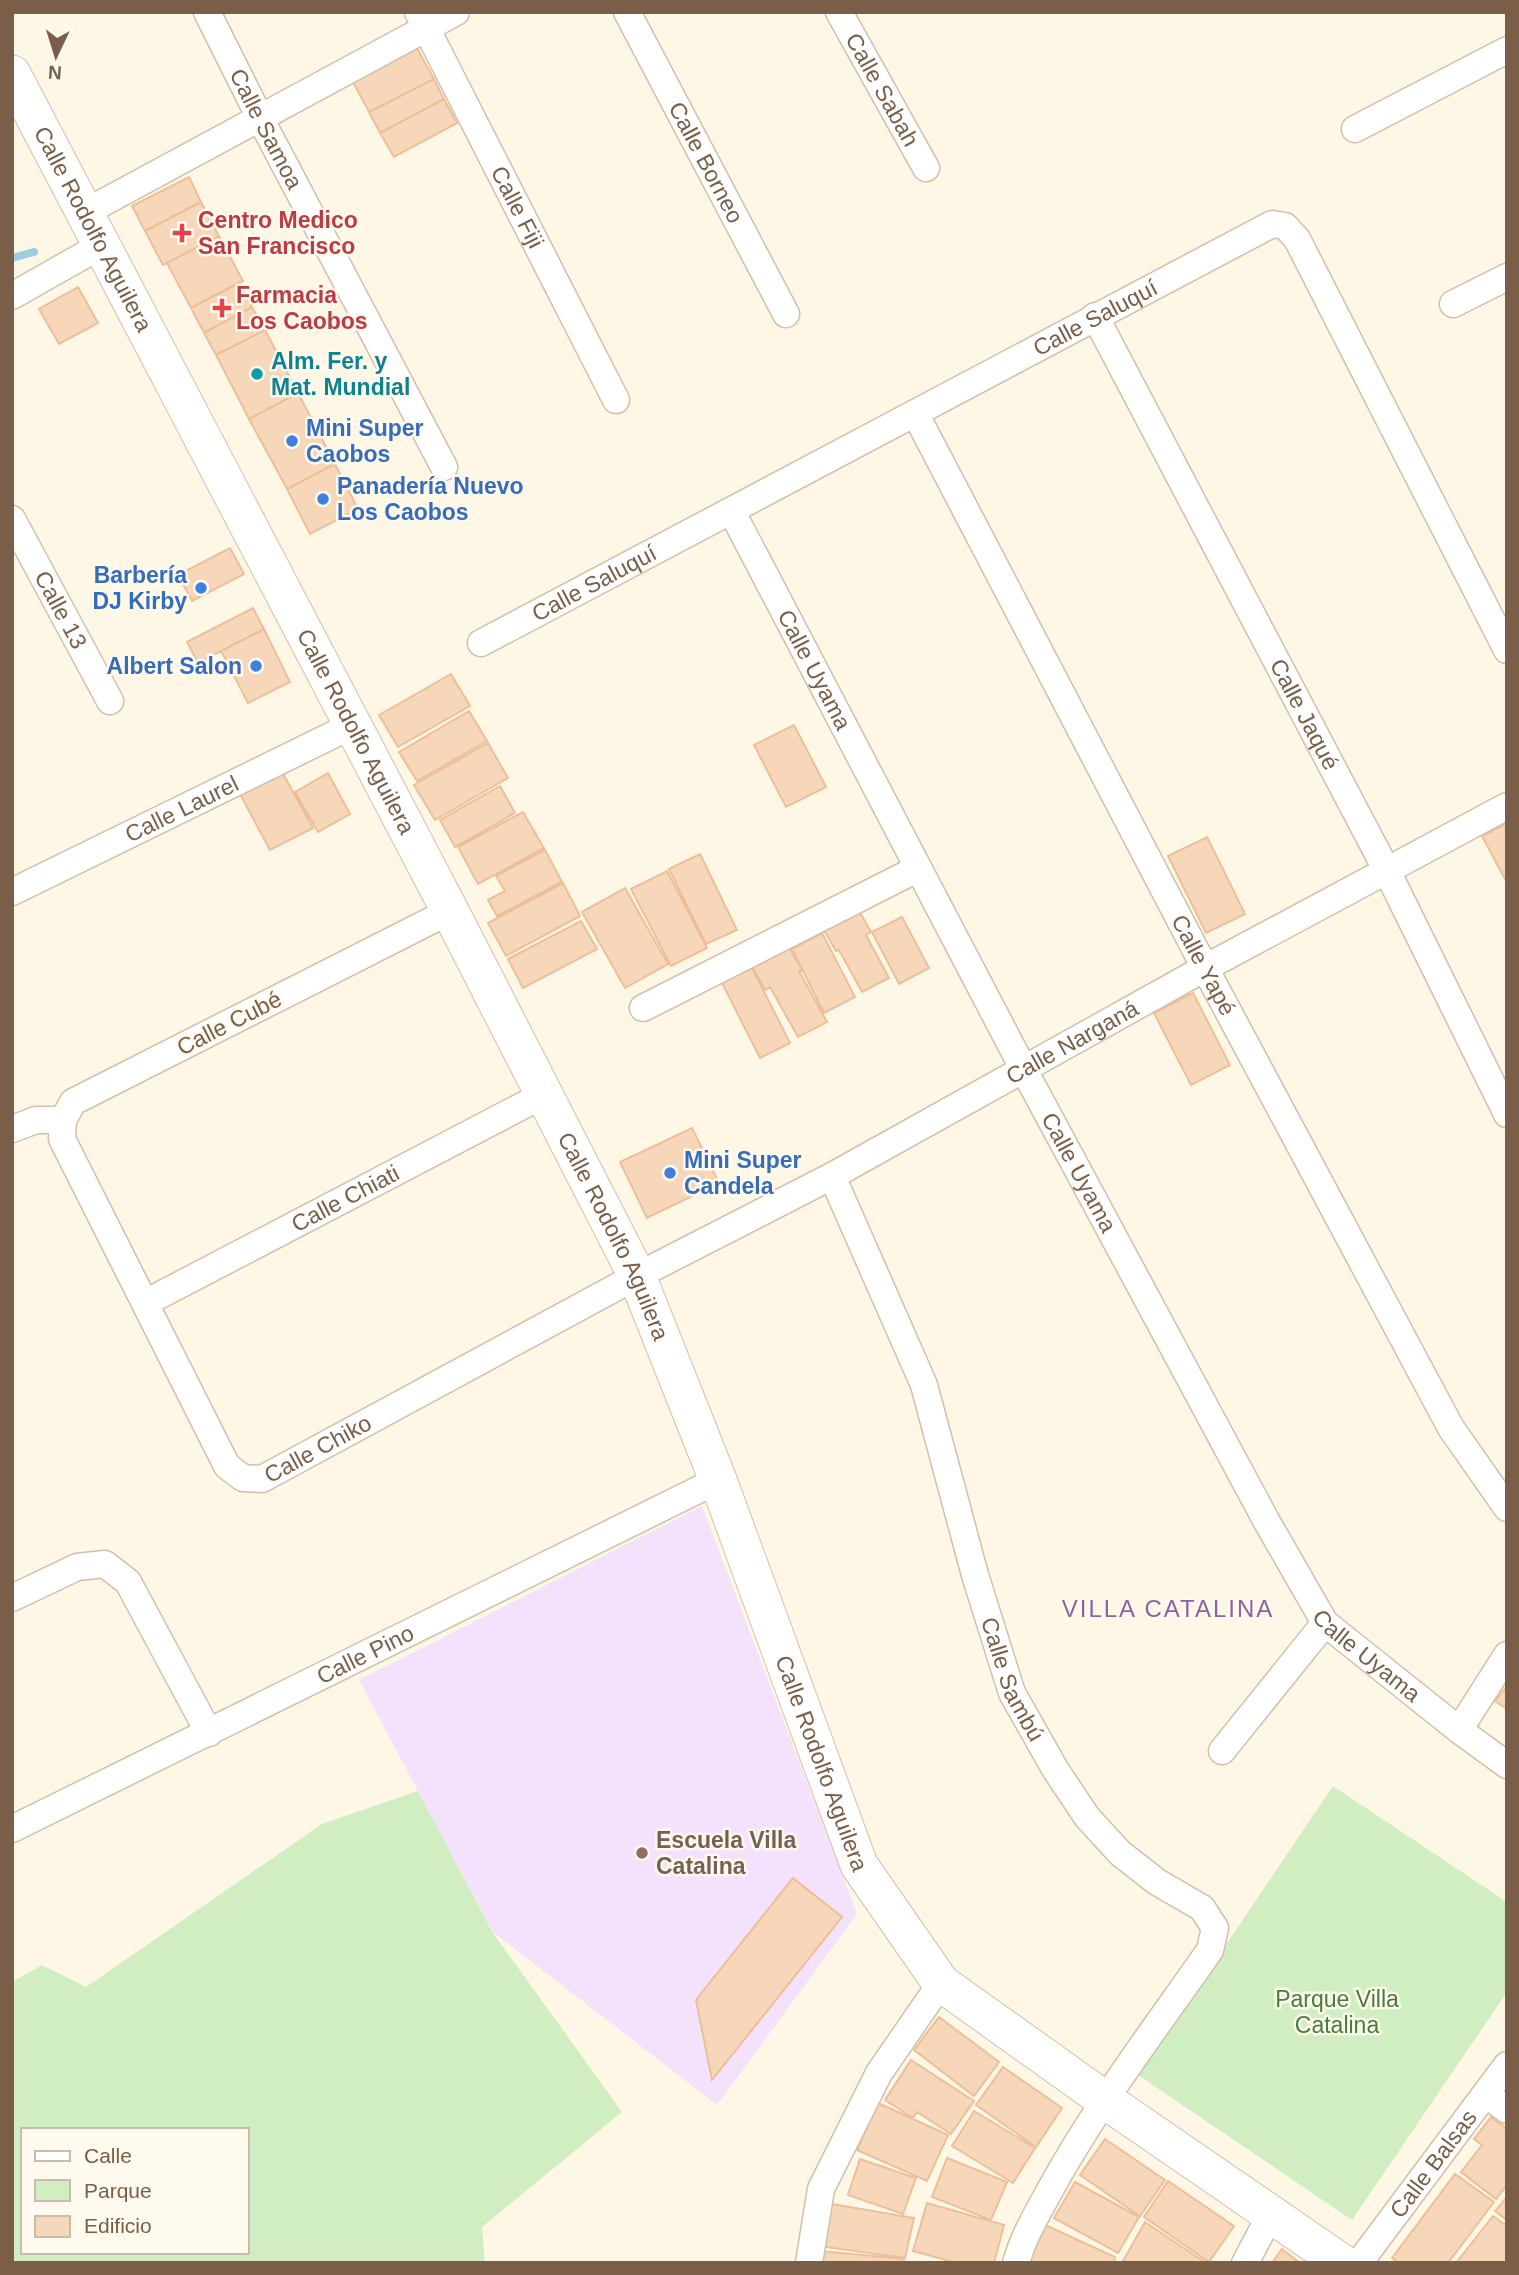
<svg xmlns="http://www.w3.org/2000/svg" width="1519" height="2275" font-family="Arial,sans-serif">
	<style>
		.education { fill: #f4e1fb }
		.green { fill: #d0eec1; fill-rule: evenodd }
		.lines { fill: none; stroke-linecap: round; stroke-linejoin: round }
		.stream { stroke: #9ccede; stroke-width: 8 }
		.building { fill: #f7d7ba; stroke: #ecbf98; stroke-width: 2 }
		.street-casing { stroke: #d2bfa9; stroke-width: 29 }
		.secondary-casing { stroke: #d5c0a6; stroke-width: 39 }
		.street { stroke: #fff; stroke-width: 26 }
		.secondary { stroke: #fff; stroke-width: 37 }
		.health-dot { fill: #e0444e; stroke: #fffaee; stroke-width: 2.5 }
		.culture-dot { fill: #0f9aa8; stroke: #fffaee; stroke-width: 2.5 }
		.shop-dot { fill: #3f7fe0; stroke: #fffaee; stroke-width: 2.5 }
		.education-dot { fill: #8d6e63; stroke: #fffaee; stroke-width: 2.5 }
		.labels { text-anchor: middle; stroke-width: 5; stroke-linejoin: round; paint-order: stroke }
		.street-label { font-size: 23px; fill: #7b5e47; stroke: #fffaee }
		.health-label { font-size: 23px; font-weight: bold; fill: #be3a42; stroke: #fffaee; text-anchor: start }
		.culture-label { font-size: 23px; font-weight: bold; fill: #0d838f; stroke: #fffaee; text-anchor: start }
		.shop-label { font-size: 23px; font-weight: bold; fill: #366cbe; stroke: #fffaee; text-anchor: start }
		.education-label { font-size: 23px; font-weight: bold; fill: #785e54; stroke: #fffaee; text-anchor: start }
		.park-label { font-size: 23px; fill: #487c3b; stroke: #fffaee }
		.neighbourhood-label { font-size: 24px; letter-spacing: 2px; fill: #8f629f; stroke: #fffaee }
	</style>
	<rect width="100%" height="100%" fill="#fff7e5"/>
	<path class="education" d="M702,1506L857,1914L717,2105L493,1932L359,1680Z"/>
	<path class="green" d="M1333,1786L1507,1902V1992L1352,2220L1138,2075Z
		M418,1791L493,1933L622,2112L482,2227L485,2263H12V1982L42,1965L86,1987L322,1824ZM23,2130H247V2252H23Z"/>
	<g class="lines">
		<path class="stream" d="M12,258L34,252"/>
	</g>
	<path class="building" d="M417,48L434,79L369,112L353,82Z
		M434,79L444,99L380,133L369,112Z
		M444,99L457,123L394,157L380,133Z
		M189,177L201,202L145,231L132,206Z
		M201,202L219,236L163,265L145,231Z
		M219,236L243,281L191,308L167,263Z
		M240,282L252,307L204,333L191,308Z
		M78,287L98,323L59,344L39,309Z
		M252,307L265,330L216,355L204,333Z
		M265,330L298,393L249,419L216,355Z
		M298,393L335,464L287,489L249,419Z
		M335,464L358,509L310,534L287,489Z
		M230,548L244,574L192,601L178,575Z
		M253,608L264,629L198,663L187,642Z
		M264,629L290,682L248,703L221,651Z
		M451,674L470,706L398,747L379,715Z
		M469,711L487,741L417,781L399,752Z
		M794,725L826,787L786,807L754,745Z
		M488,743L508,778L435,820L414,785Z
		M282,772L313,828L270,850L240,794Z
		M328,773L350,814L318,832L295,792Z
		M500,786L515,813L455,847L440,820Z
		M523,812L544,848L478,884L458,847Z
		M1507,823V883L1482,836Z
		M1207,837L1245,914L1206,933L1168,856Z
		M545,850L562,882L497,916L488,900L505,891L496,876Z
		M700,854L737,930L706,944L669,869Z
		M667,871L707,948L671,966L631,889Z
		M563,883L580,916L506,956L488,923Z
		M625,888L668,964L625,988L582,912Z
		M859,911L871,932L866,935L889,978L862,992L839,950L836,951L824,930Z
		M902,917L929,968L899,984L872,932Z
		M581,921L597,949L523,988L508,959Z
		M822,933L855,997L824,1013L792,949Z
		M788,946L802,970L799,971L827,1022L798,1037L770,987L765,990L752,966Z
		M751,966L790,1043L760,1058L721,981Z
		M1193,993L1230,1065L1191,1085L1154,1013Z
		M692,1128L719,1183L647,1218L620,1162Z
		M1507,1686V1709L1495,1701Z
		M793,1878L842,1917L712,2080L696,2000Z
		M939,2017L999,2062L974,2096L914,2050Z
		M911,2060L974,2101L951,2134L917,2112L913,2118L885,2100Z
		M1003,2067L1062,2108L1036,2147L976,2105Z
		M878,2103L948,2135L927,2181L857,2150Z
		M974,2111L1035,2148L1013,2183L952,2146Z
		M1491,2117L1507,2129V2185L1496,2199L1461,2172L1482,2145L1474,2139Z
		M1105,2139L1165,2180L1140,2216L1080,2175Z
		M947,2158L1007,2182L991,2220L932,2197Z
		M860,2159L916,2178L903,2214L848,2195Z
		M1455,2174L1494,2202L1448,2263H1399L1392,2258Z
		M1168,2181L1234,2226L1209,2262L1144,2217Z
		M1075,2182L1139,2217L1118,2253L1054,2218Z
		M1507,2197V2220L1495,2211Z
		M826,2203L914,2218L905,2258L818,2246Z
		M927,2203L1004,2225L994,2263H957L913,2251Z
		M1493,2216L1507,2226V2263H1456Z
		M1145,2222L1206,2263H1122Z
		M1041,2223L1115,2257L1114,2263H1023Z
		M1282,2249L1300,2263H1272Z
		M820,2251L904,2259L903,2263H818Z"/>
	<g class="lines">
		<g class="street-casing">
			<g id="street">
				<path id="s1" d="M207,12L260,118L444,467"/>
				<path id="s2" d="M418,12L616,400"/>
				<path id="s3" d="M627,12L786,314"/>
				<path id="s4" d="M839,12L926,168"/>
				<path d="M1355,129L1507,50"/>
				<path d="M84,213L456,12"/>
				<path d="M12,296L102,245"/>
				<path d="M1453,304L1507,277"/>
				<path id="s5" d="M1095,316L1387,871L1507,1114"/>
				<path id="s6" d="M915,413L1205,968L1451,1428L1507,1508"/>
				<path id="s7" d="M732,512L1024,1070L1267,1522L1325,1623L1459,1730L1507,1765"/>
				<path id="s8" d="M12,519L110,701"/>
				<path id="s9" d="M481,643L1272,224L1285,226L1297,239L1507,650"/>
				<path id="s10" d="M12,892L351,726"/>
				<path id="s11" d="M450,911L73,1102L63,1120L62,1139L227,1466L243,1478L262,1479L637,1276L832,1176L1205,968L1507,806"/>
				<path d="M643,1008L917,869"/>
				<path d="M12,1129L36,1120H63"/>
				<path id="s12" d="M832,1176L924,1385L975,1575L1012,1693L1055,1769L1087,1817L1120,1853L1157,1882L1202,1908L1215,1928L1210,1950C1155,2029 1096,2106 1050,2190C1037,2214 1023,2237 1016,2263"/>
				<path id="s13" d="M145,1303L545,1094"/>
				<path d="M12,1598L77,1567L105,1564L128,1582L209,1733"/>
				<path d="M1459,1730L1507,1655"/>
				<path d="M1222,1751L1325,1623"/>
				<path id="s14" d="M12,1829L718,1480"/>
				<path d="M1486,2094L1507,2110"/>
				<path d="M809,2263L821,2189L879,2073L941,1983"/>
				<path d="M1245,2263L1271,2214"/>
				<path id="s15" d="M1359,2263L1507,2065"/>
			</g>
		</g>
		<g class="secondary-casing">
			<g id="secondary">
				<path id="s16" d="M12,74L450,911L637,1276L718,1480L859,1865L941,1983L1105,2100L1342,2263"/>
			</g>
		</g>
		<use href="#street" class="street"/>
		<use href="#secondary" class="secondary"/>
	</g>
	<g class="health-dot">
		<path d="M178.5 222.5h7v7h7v7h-7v7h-7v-7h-7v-7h7z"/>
		<path d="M218.5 297.5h7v7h7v7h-7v7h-7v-7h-7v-7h7z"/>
	</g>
	<circle class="culture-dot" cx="257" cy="374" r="7"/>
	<g class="shop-dot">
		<circle cx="292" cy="441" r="7"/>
		<circle cx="323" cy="499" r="7"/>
		<circle cx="201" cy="588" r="7"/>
		<circle cx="256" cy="666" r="7"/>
		<circle cx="670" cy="1173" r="7"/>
	</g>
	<circle class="education-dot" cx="642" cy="1853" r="7"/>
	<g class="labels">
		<g class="street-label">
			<text dy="8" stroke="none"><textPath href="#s4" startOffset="89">Calle Sabah</textPath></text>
			<text dy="8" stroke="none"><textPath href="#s1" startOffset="131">Calle Samoa</textPath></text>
			<text dy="8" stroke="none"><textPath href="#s3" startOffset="170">Calle Borneo</textPath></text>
			<text dy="8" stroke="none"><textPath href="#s2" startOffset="219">Calle Fiji</textPath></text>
			<text dy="8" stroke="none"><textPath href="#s16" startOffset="175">Calle Rodolfo Aguilera</textPath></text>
			<text dy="8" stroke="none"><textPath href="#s9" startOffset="695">Calle Saluquí</textPath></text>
			<text dy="8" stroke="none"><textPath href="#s9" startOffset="128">Calle Saluquí</textPath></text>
			<text dy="8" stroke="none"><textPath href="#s8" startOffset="103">Calle 13</textPath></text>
			<text dy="8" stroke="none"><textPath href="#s7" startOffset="178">Calle Uyama</textPath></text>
			<text dy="8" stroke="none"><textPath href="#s5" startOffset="450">Calle Jaqué</textPath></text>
			<text dy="8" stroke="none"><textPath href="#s16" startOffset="742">Calle Rodolfo Aguilera</textPath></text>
			<text dy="8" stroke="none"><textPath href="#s10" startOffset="189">Calle Laurel</textPath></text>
			<text dy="8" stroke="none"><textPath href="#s6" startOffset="623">Calle Yapé</textPath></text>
			<text transform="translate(229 1023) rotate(-27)" y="8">Calle Cubé</text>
			<text dy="8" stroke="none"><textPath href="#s11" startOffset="1788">Calle Narganá</textPath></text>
			<text dy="8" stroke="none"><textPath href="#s7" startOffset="746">Calle Uyama</textPath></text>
			<text dy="8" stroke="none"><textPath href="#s13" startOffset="226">Calle Chiati</textPath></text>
			<text dy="8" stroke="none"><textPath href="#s16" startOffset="1309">Calle Rodolfo Aguilera</textPath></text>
			<text dy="8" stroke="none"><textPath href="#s11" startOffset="931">Calle Chiko</textPath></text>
			<text dy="8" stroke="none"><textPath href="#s7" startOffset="1312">Calle Uyama</textPath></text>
			<text dy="8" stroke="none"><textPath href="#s14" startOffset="394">Calle Pino</textPath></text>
			<text dy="8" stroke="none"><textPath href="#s12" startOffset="536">Calle Sambú</textPath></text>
			<text dy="8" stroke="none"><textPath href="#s16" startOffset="1876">Calle Rodolfo Aguilera</textPath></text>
			<text dy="8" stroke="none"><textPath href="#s15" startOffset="124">Calle Balsas</textPath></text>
		</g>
		<g class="health-label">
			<text x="198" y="228">Centro Medico<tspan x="198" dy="26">San Francisco</tspan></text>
			<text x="236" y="303">Farmacia<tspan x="236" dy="26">Los Caobos</tspan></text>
		</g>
		<g class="culture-label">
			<text x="271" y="369">Alm. Fer. y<tspan x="271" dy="26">Mat. Mundial</tspan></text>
		</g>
		<g class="shop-label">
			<text x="306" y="436">Mini Super<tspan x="306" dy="26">Caobos</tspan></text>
			<text x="337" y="494">Panadería Nuevo<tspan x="337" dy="26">Los Caobos</tspan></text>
			<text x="187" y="583" text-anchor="end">Barbería<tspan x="187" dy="26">DJ Kirby</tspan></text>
			<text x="242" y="674" text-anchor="end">Albert Salon</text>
			<text x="684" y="1168">Mini Super<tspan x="684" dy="26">Candela</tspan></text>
		</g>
		<g class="education-label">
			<text x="656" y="1848">Escuela Villa<tspan x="656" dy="26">Catalina</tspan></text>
		</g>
		<g class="park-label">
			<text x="1337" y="2007">Parque Villa<tspan x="1337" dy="26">Catalina</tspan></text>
		</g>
		<g class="neighbourhood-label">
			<text x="1168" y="1617">VILLA CATALINA</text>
		</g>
	</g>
	<rect width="1519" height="2275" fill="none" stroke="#7b5e47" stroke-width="28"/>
	<rect x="21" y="2128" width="228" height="126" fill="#fffaee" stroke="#cabcab" stroke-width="2"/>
	<rect x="35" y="2151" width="35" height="10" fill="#ffffff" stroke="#cabcab" stroke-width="2"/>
	<text x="84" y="2163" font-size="21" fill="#7b5e47">Calle</text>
	<rect x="35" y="2180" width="35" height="21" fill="#d0eec1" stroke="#cabcab" stroke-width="2"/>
	<text x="84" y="2198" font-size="21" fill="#7b5e47">Parque</text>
	<rect x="35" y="2216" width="35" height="21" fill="#f7d7ba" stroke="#cabcab" stroke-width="2"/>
	<text x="84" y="2233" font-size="21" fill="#7b5e47">Edificio</text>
	<g transform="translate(56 56) rotate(184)" stroke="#fffaee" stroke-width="5" paint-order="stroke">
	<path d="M0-5L12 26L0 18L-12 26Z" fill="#7b5e47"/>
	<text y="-10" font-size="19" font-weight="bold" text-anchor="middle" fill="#7b5e47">N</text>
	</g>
</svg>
